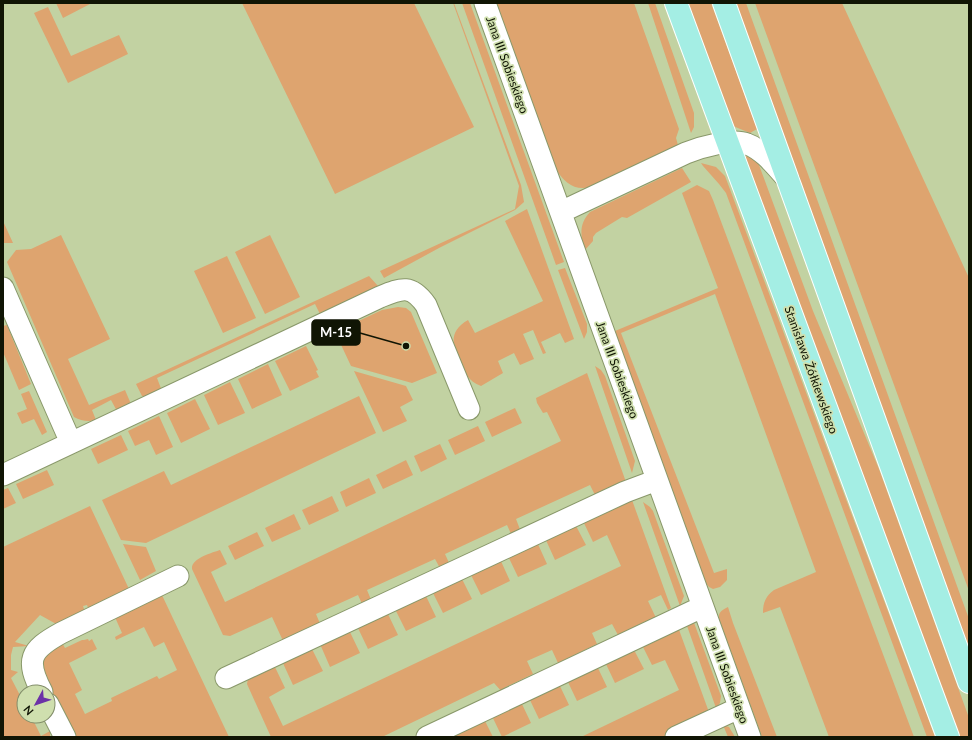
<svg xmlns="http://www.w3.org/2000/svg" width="972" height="740" font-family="Lato,sans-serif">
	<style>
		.green { fill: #dea46f }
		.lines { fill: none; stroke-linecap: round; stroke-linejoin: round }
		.street-casing { stroke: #89986a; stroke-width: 23 }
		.primary-casing { stroke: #fff; stroke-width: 24 }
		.street { stroke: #fff; stroke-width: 21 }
		.primary { stroke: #a4eee4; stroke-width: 22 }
		.labels { text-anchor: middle; stroke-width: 3.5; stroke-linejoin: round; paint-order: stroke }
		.street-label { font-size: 12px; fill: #101504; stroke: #cfdfae }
		.leader { fill: none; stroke: #101504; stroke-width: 1.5 }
		.callout-dot { fill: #101504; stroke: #cfdfae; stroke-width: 1.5 }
		.callout { fill: #101504; stroke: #101504; stroke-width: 1.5 }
		.callout-label { font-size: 13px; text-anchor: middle; font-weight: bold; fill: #fff }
	</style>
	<rect width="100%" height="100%" fill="#c2d2a2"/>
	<path class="green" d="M56,3H92L63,18Z
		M242,3H414L474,127L335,194Z
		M453,3H454L521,185L524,202L515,210L439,248L384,278L380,271L515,209L519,186Z
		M462,3H470L564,262L556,265Z
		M496,3H634L679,129L676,138L678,145L590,187C575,191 564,183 556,169Z
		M648,3H655L694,113V127L691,133Z
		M688,3H711L757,129L750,133L733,126Z
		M735,3H746L969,619V649Z
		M755,3H842L969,278V591Z
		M48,7L71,56L119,35L128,54L68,83L34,13Z
		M752,155L759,165L813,311L879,469L969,718V737H958L744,157Z
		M701,163L716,167L725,176L935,737H927L726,193L719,184L703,166Z
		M682,168L691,182L627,218L622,217L596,233L593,237V241L585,250C580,235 579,224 590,212Z
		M697,185L709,191L713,200L914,737H829L780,607L763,613C763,602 766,596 774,590L816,572L715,294L621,333L714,573L727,569V580L720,587L713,589L709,587L704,581L615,331L718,288L682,193Z
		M527,209L574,339L565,343L560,333L541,342L546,353L543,354L533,330L523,334L534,359L520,365L514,353L498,361L503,373L481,386C468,381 465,373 459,361C452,344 449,331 468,320L475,333L543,301L505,221Z
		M3,221L13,243H3Z
		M61,235L110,339L68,359L89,405L125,390L131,404L118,413L111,400L92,410L96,420C89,422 81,421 74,417L7,262L16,250L31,249Z
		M270,235L300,297L265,314L235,252Z
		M227,256L256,318L223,333L194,271Z
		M565,268L587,324V332L584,339L558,270Z
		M369,276L378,286L375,290L321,316L315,304L157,378L162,391L148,397L142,396L136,384Z
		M398,307L406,308L411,312L437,373L412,383L351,366L335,332L382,310Z
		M7,325L31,384L19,390L3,352V326Z
		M306,346L318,370L316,371L319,377L290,391L275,361Z
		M268,364L282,395L252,409L238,379Z
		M595,366L601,370L605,376L635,461L632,473Z
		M354,371L406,386L413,400L400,407L407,421L383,432Z
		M587,373L626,482L596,497L590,485L516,519L521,532L512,536L507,525L445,554L450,565L441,570L435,559L367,590L372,602L363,606L358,595L316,614L321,626L284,643L272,617L230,636L223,635L192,569C191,558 212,553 220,550L227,564L211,572L225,602L561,441L547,412L543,413L537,403L536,398Z
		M230,382L245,413L218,425L204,395Z
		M29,391L47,432L42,435L34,419L22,424L17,413L27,409L21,394Z
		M359,396L376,433L146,543L121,540L102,500L164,471L171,485Z
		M195,399L210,429L181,443L167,413Z
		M515,408L522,423L492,437L485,422Z
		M159,416L173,447L156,455L149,440L135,446L128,431Z
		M478,426L485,441L455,455L448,440Z
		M121,435L128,450L98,464L91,449Z
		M440,444L447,459L421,472L414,456Z
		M406,460L413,475L383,489L376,475Z
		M47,470L54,485L23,499L16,484Z
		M369,478L376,493L346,507L340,492Z
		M8,488L16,503L3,509V490Z
		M332,496L339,511L309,525L302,510Z
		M632,500L671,608L668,610L661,595L648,601L657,620L642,627L640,624L618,635L612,624L592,633L597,644L558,663L552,650L527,661L533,674L504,688L506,692L503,693L494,683L382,737H271L247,684L248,678L274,665L285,688L269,697L283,726L621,566L607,535L593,542L583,521Z
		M643,502L650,507L653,511L684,596L680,606Z
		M90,506L129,589L89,610L87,605L83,606L85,612L58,625L40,615L15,642L29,646L13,647L11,655V670L18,672L11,678L24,703V716H31L41,736L50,731V737H3V547Z
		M294,514L301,529L272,542L265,528Z
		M575,524L586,545L555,560L545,538Z
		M257,532L264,546L235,560L228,546Z
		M537,542L547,564L518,577L508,556Z
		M123,544L146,547L156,571L140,580Z
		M500,559L510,581L481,595L470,573Z
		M461,577L472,599L443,613L432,591Z
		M161,593L229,737H73L41,675V658L61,641L65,648L82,640H84L88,639L89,641L92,639L97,649L69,663L82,690L75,694L85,714L112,701L111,698L157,676L159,679L177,670L164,642L154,647L144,627L116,640L115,637L122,633L114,615Z
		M425,594L436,617L406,631L395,609Z
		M728,607L733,623L777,737H762L719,619C718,612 722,610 728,607Z
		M387,612L398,635L368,649L357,626Z
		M693,620L721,696L720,703L716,708L686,623Z
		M678,627L710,715L662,737H581L679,690L665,660L652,665L642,645Z
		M349,630L360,653L330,667L320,644Z
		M311,647L323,671L293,685L282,661Z
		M633,648L644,669L615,683L605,662Z
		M597,666L607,687L577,701L567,680Z
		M559,684L569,705L539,719L529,698Z
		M521,702L531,723L502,737L492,716Z
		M484,719L493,737H456L454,733Z
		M723,725L729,727L735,737H728Z"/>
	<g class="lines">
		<g class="street-casing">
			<path id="street" d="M485,3L750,737
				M561,212L686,153C701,147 732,138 747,144C764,150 777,168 789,181
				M3,288L71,443
				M3,475L380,297C402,288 411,284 426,305L469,409
				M226,678L625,492L657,480
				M42,692C25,660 30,650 61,633L178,576
				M48,704L65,737
				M427,737L702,607
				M676,737L739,708"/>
		</g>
		<g class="primary-casing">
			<path id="primary" d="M676,3L948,737
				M724,3L969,682"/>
		</g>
		<use href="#street" class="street"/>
		<use href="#primary" class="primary"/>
	</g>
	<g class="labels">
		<g class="street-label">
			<text transform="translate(507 65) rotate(70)" y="4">Jana III Sobieskiego</text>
			<text transform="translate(617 370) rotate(70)" y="4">Jana III Sobieskiego</text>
			<text transform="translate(811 370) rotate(70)" y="4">Stanisława Żółkiewskiego</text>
			<text transform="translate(727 675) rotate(70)" y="4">Jana III Sobieskiego</text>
		</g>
	</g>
	<path class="leader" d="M406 346L360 333"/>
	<circle class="callout-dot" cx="406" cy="346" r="4"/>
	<rect class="callout" x="312" y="320" width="48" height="25" rx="4"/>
	<g class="callout-label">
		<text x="336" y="337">M-15</text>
	</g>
	<rect width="972" height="740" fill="none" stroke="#101504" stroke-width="8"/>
	<g transform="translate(36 704) rotate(230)"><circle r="19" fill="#cfdfae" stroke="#838e6a"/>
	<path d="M0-3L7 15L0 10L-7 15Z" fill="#6c31a7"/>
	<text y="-6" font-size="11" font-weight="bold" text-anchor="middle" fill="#101504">N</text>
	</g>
</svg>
